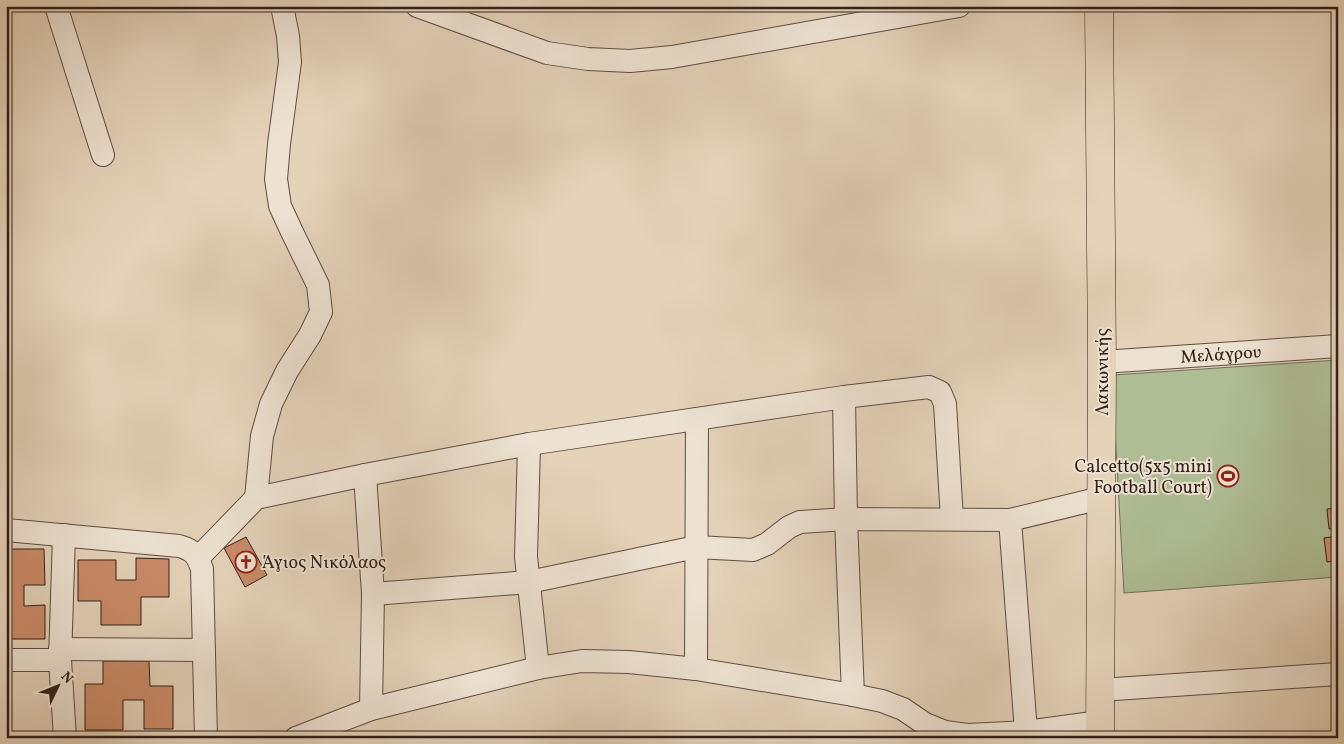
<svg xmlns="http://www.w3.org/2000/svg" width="1344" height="744" font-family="Vollkorn,serif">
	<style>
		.green { fill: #aebd94; stroke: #706e57 }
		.building { fill: #ca8b68; stroke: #31201a }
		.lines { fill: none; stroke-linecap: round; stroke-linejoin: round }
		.minor-casing { stroke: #5e4c42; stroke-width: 24 }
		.major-casing { stroke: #31201a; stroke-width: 29 }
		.minor { stroke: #ede2d2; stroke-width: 22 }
		.major { stroke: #e4d2b9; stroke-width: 28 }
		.labels { text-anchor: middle; stroke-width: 4; stroke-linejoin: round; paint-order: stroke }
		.street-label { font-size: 18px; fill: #31201a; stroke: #ede2d2 }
		.poi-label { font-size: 18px; fill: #31201a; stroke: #ede2d2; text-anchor: end }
	</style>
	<rect width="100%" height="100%" fill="#e4d2b9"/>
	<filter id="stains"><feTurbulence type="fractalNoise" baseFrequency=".004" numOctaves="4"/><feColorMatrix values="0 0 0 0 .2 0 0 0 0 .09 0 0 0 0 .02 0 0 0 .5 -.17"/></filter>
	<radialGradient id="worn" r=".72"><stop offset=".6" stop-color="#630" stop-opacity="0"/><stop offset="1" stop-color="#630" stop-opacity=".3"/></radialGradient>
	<path class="green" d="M1338,360V577L1124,593L1112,375Z"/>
	<path class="building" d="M1338,508V528L1329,529L1327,509Z
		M1338,536V560L1327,562L1324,538Z
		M246,537L267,575L245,587L224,548Z
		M6,549H44L45,585H24V606L45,605V639H6Z
		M136,558L169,559V597H141V625H101V601H78V560H116V580H136Z
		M103,661H149L150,686H173V729H144V700H123V730H85V684H103Z"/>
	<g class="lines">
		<g class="minor-casing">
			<g id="minor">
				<path d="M56,6L103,155"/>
				<path d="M417,6L547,53L588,59L630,61L672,57L959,6"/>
				<path id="s1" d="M1102,362L1338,346"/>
				<path d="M844,397L846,519L853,695"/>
				<path d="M529,444L526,557L538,668"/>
				<path d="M365,475L373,594L371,709"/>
				<path d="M256,498L262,436L271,404L287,371L310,335L321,312L318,285L292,232L280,206L276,179L279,144L290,62L288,36L282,6"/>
				<path d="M1010,520L1026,732"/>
				<path d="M6,530L179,546C193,550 197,554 202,569L206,738"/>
				<path d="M64,535L60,660L65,738"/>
				<path d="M198,558L256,498L365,475L529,444L844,397L929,387L940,392L945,404L952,519"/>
				<path d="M373,594L529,582L696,547L753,550L767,544L789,527L800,522L846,519L1010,520L1101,498"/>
				<path d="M60,649L203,650"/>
				<path d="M6,660H60"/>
				<path d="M696,669L697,419"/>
				<path d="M1100,690L1338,674"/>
				<path d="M296,738L371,709L538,668L582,661L629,662L696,669L853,695L882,701L903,709L925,724L945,732L967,735L1026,732L1100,722"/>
			</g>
		</g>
		<g class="major-casing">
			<path id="major" d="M1099,6L1102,362L1100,738"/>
		</g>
		<use href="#minor" class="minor"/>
		<use href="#major" class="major"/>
	</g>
	<defs>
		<g id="stadium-ring" transform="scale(1.125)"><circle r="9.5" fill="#ede2d2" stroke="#8f2418" stroke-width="1.5"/><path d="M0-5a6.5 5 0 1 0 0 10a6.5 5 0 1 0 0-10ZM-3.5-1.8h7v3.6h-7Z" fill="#8f2418"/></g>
		<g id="church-ring" transform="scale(1.125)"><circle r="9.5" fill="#ede2d2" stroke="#8f2418" stroke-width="1.5"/><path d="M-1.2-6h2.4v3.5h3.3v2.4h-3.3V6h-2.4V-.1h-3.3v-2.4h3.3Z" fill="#8f2418"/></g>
	</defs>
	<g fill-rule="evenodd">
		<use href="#stadium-ring" x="1228" y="476"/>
		<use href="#church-ring" x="246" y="562"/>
	</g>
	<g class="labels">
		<g class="street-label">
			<text dy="6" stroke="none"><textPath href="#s1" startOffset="119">Μελάγρου</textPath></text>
			<text transform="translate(1102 372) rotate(-90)" y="6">Λακωνικής</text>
		</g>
		<g class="poi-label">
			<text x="1212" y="472">Calcetto(5x5 mini<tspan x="1212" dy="21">Football Court)</tspan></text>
			<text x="262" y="568" text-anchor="start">Άγιος Νικόλαος</text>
		</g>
	</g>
	<rect width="1344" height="744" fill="none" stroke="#e4d2b9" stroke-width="25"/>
	<rect x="8" y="8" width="1329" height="729" fill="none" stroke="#31201a" stroke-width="2.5"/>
	<rect x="12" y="12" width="1319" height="719" fill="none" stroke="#31201a"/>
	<g transform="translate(58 686) rotate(47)" stroke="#ede2d2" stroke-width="4" paint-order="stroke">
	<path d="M0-4L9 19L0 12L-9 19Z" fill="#31201a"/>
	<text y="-8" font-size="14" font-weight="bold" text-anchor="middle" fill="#31201a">N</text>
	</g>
	<rect width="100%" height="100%" filter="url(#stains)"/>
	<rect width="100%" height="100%" fill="url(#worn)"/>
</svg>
